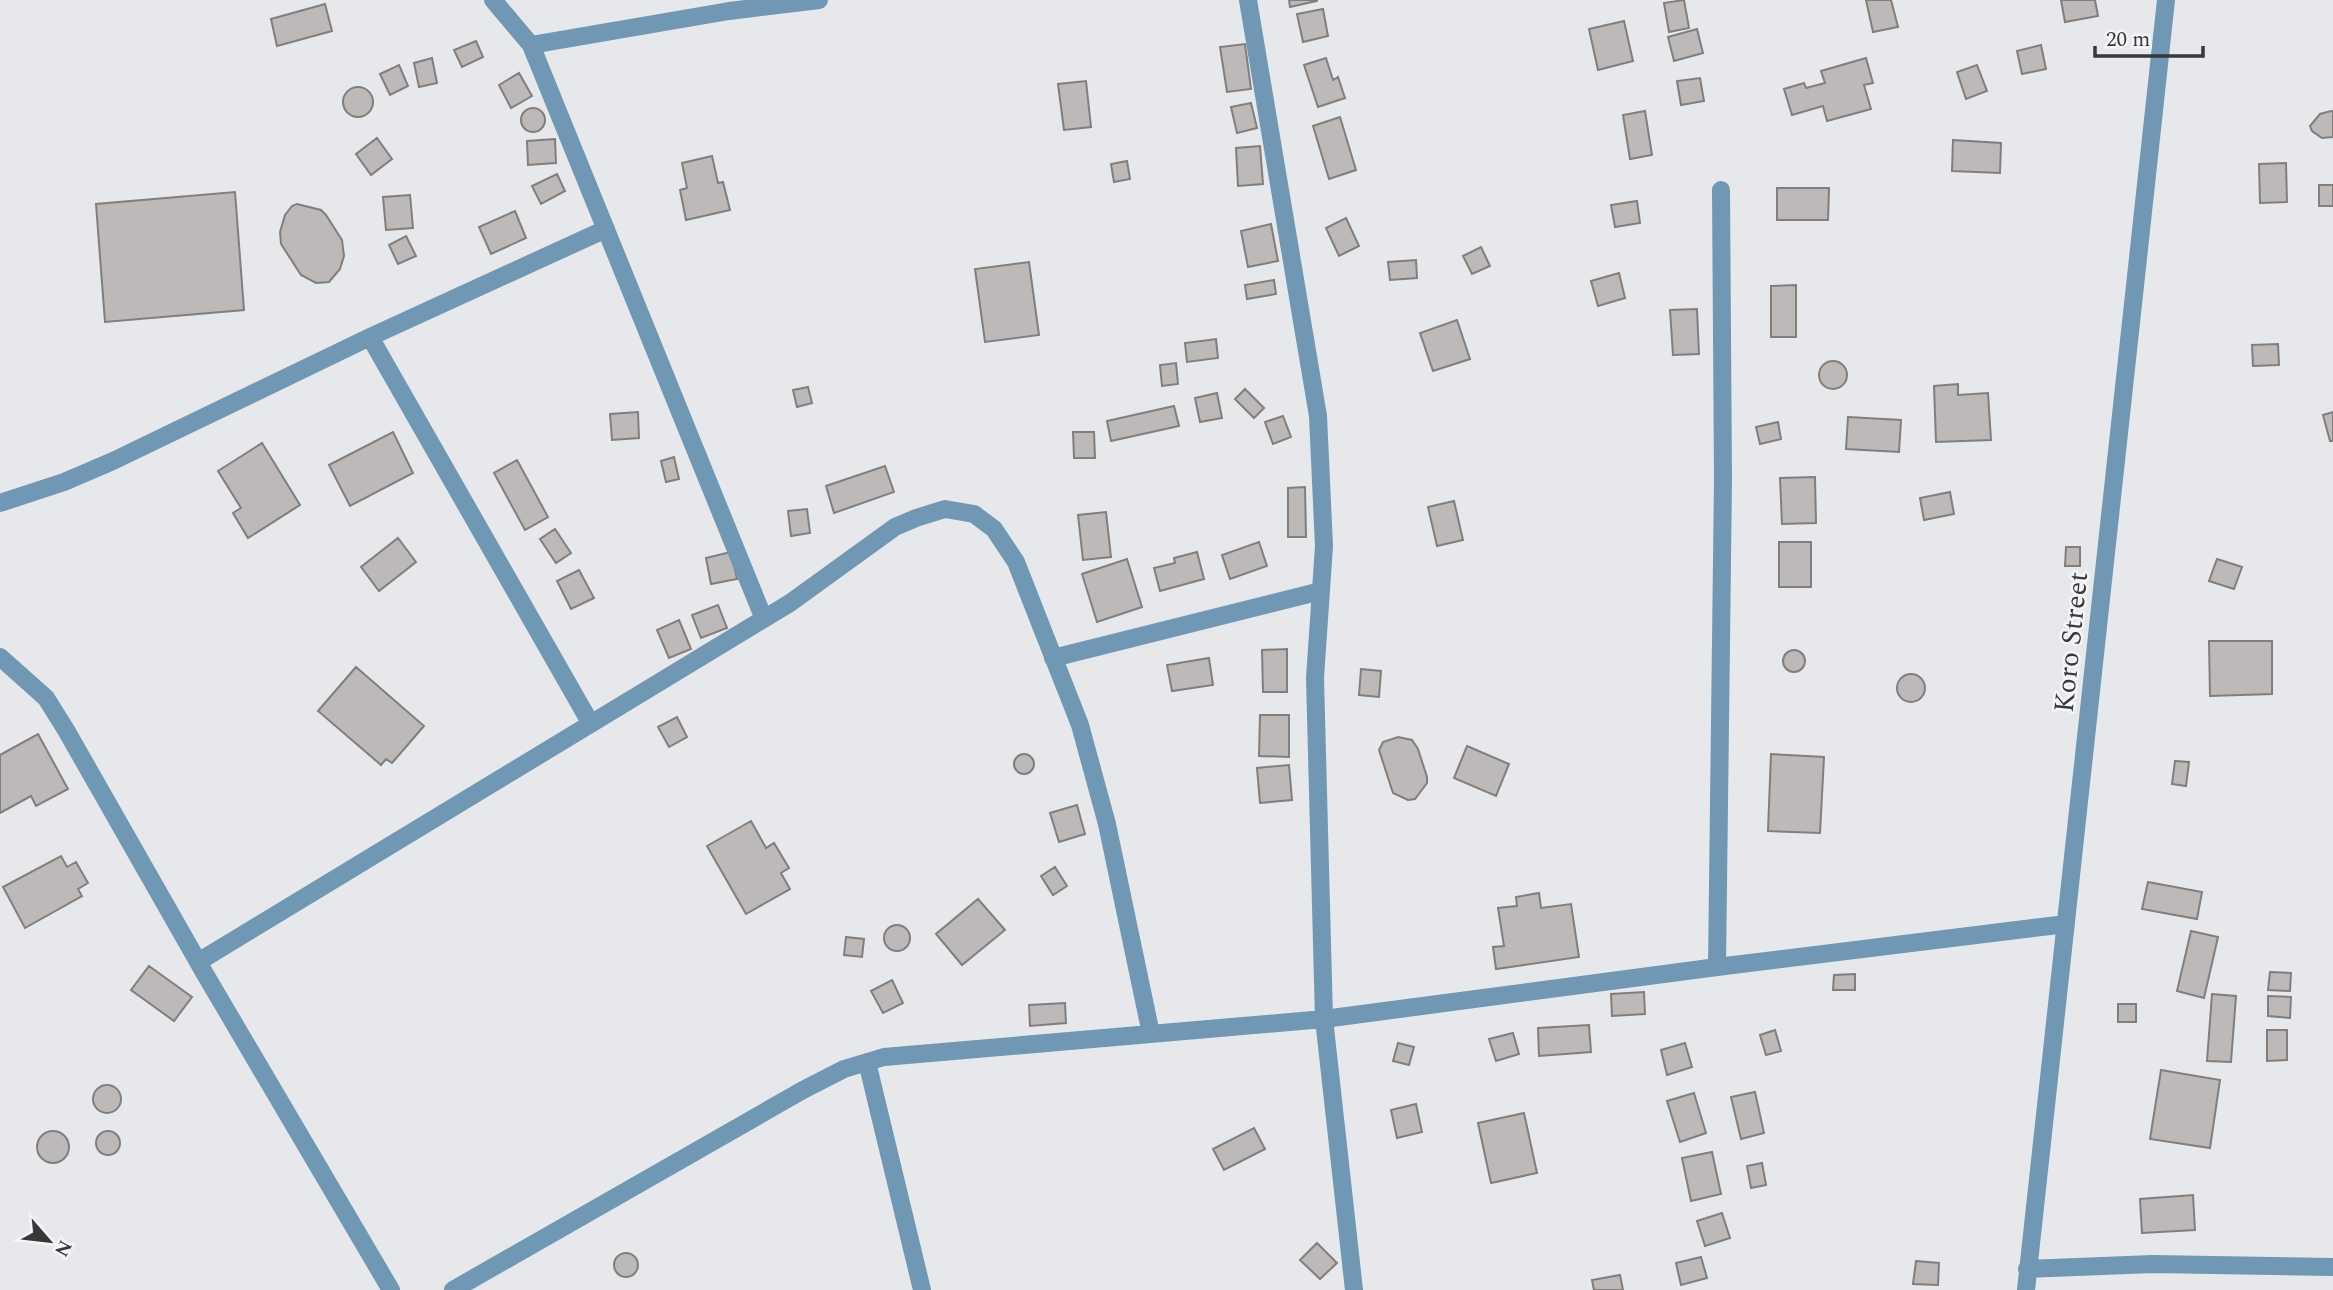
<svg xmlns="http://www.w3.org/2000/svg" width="2333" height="1290" font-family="Spectral,serif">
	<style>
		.building { fill: #bcb9b8; stroke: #827e7e; stroke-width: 2 }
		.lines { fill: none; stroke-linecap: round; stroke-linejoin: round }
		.minor { stroke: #7097b3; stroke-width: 18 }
		.labels { text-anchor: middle; stroke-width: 5; stroke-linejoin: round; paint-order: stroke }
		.street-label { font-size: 28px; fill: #383839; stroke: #f4f5f8 }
	</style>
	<rect width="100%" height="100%" fill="#e6e8eb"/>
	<path class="building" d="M1289,0H1317V1L1290,7Z
		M1684,0L1689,28L1669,32L1664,3Z
		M1866,0H1891L1898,27L1873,32Z
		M2061,0H2095L2098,16L2065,22Z
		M325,4L332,31L277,46L271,19Z
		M1323,9L1328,36L1303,42L1297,14Z
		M1624,21L1633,61L1598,70L1589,29Z
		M1697,29L1703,53L1674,61L1668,37Z
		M476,41L483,57L462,67L454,50Z
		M1245,44L1251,89L1227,92L1220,47Z
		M2041,45L2046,69L2022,74L2017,51Z
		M432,58L437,83L419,87L414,63Z
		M1326,58L1333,80L1338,77L1345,98L1318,107L1304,65Z
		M1866,58L1873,83L1864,85L1871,109L1827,121L1823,106L1792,115L1784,89L1804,83L1806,88L1825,83L1821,71Z
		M399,65L408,86L390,95L380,74Z
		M1977,65L1987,91L1966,99L1957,72Z
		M519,73L532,96L511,108L499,85Z
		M1700,78L1704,101L1681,105L1677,81Z
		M1086,81L1091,127L1064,130L1058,84Z
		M343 102a15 15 0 1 1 30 0a15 15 0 1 1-30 0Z
		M1251,103L1257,128L1237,133L1231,107Z
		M521 120a12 12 0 1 1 24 0a12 12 0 1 1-24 0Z
		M1645,111L1652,155L1630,159L1623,115Z
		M2331,111H2333V137L2322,138L2312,131L2310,126L2320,114Z
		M1340,117L1356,170L1329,179L1313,126Z
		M377,138L392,159L371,175L356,154Z
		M555,139L556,163L528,165L527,141Z
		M1953,140L2001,143L2000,173L1952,171Z
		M1260,146L1263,184L1238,186L1236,148Z
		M712,156L718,183L723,182L730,210L686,220L680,190L687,188L682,163Z
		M1127,161L1130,179L1114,182L1111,164Z
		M2286,163L2287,202L2260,203L2259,164Z
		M557,174L565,191L541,204L532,186Z
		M2319,185H2333V206H2319Z
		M1777,188H1829L1828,220H1777Z
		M235,192L244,310L105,322L96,204Z
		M410,195L413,228L386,230L383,197Z
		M1637,201L1640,223L1615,227L1611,205Z
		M297,204L321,210L326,215L342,240L344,256L340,269L329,282L316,283L301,275L281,244L280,232L285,215L292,206Z
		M515,211L526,238L491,254L479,227Z
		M1346,218L1359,246L1339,256L1326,228Z
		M1271,224L1278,261L1248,267L1241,231Z
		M406,236L416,256L398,264L389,245Z
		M1481,247L1490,266L1472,274L1463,256Z
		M1416,260L1417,278L1390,280L1388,262Z
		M1029,262L1039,335L985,342L975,269Z
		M1619,273L1625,298L1598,306L1591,281Z
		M1274,280L1276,294L1247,299L1245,285Z
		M1796,285V337H1771V286Z
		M1697,309L1699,354L1673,355L1670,310Z
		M1457,320L1470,359L1433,371L1420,333Z
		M1216,339L1218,358L1187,362L1185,343Z
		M2278,344L2279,365L2253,366L2252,345Z
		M1819 375a14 14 0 1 1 28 0a14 14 0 1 1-28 0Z
		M1176,363L1178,384L1162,386L1160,365Z
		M1958,384V395L1988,393L1991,440L1936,442L1934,386Z
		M808,387L812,403L797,407L793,390Z
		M1245,389L1264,408L1254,418L1235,399Z
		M1217,393L1222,418L1200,422L1195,398Z
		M1174,406L1179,426L1111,441L1107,421Z
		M638,412L639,438L612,440L610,414Z
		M2333,412V441H2330L2323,415Z
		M1283,416L1291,437L1273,444L1265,422Z
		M1848,417L1901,420L1899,452L1846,449Z
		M1778,422L1781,439L1760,444L1756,427Z
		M393,432L413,473L350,506L329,465Z
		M1073,432H1094L1095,458H1074Z
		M262,443L300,505L248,538L233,513L241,508L218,471Z
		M674,457L679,479L666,482L661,461Z
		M517,460L548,517L525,530L494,473Z
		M885,466L894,492L834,513L826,486Z
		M1815,477L1816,523L1782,524L1780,478Z
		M1305,487L1306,537H1288V488Z
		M1950,492L1954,514L1924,520L1920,498Z
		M1454,501L1463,540L1437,546L1428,507Z
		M807,509L810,533L791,536L788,511Z
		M1106,512L1111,557L1083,560L1078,515Z
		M555,529L571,553L556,563L540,539Z
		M398,538L416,562L379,591L361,567Z
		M1259,542L1267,566L1230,579L1222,555Z
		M1779,542H1811V587H1779Z
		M2066,547H2080V566H2065Z
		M731,552L737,579L711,584L706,558Z
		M1197,552L1204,579L1160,591L1154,568L1175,563L1174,558Z
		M1127,559L1142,607L1097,622L1082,574Z
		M2217,559L2242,567L2234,589L2209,581Z
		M579,570L594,598L571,609L557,581Z
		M718,605L727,628L701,638L692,615Z
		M679,620L691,649L669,658L657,630Z
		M2209,641H2272V694L2210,696Z
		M1287,649V692H1263L1262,650Z
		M1783 661a11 11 0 1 1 22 0a11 11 0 1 1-22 0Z
		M1209,658L1213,685L1172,691L1167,665Z
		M356,667L424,726L392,763L386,759L381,765L318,711Z
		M1361,669L1381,671L1379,697L1359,695Z
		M1897 688a14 14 0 1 1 28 0a14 14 0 1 1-28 0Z
		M1260,715H1289V757L1259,756Z
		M677,717L687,737L669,747L658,727Z
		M38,734L68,789L36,806L31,796L0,813V755Z
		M1398,737L1412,740L1418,749L1427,777V783L1415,799L1408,800L1393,793L1379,750L1383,742Z
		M1467,746L1509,764L1496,796L1454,778Z
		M1771,754L1824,757L1820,833L1768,831Z
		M1014 764a10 10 0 1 1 20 0a10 10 0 1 1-20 0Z
		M2175,761L2189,762L2186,786L2172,784Z
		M1289,765L1292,800L1260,803L1257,768Z
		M1077,805L1085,834L1059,842L1050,813Z
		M751,821L766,848L774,843L789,868L781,873L790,889L746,914L707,846Z
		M61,856L67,867L76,862L88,883L78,889L82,896L25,928L3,887Z
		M1055,867L1067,886L1053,895L1041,876Z
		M2148,882L2202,892L2197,919L2142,909Z
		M1539,893L1541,908L1571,904L1579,957L1496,969L1493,947L1504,946L1498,908L1517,906L1516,897Z
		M978,899L1005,930L962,965L936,934Z
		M884 938a13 13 0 1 1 26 0a13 13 0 1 1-26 0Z
		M2191,931L2218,937L2204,998L2177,991Z
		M846,937L864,939L862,957L844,955Z
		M149,966L192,997L174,1021L131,990Z
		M2270,972L2291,973L2290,991L2268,990Z
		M1855,974V990H1833L1834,975Z
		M892,980L903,1003L883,1013L871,991Z
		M1644,992L1645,1014L1612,1016L1611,994Z
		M2212,994L2236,996L2231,1062L2207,1061Z
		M2268,996L2291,997L2290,1018L2268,1016Z
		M1065,1003L1066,1023L1030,1026L1029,1005Z
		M2118,1004H2136V1022H2118Z
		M1589,1025L1591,1052L1539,1056L1538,1028Z
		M1775,1030L1781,1051L1766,1055L1760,1035Z
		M2267,1030H2287V1060L2267,1061Z
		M1513,1033L1519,1054L1496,1061L1489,1039Z
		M1398,1043L1414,1047L1409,1065L1393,1061Z
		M1685,1043L1692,1067L1667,1075L1661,1050Z
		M2161,1070L2220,1080L2210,1148L2150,1139Z
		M93 1099a14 14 0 1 1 28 0a14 14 0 1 1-28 0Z
		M1755,1092L1764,1133L1741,1139L1731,1097Z
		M1694,1093L1706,1133L1680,1142L1667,1101Z
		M1416,1104L1422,1132L1397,1138L1391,1110Z
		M1524,1113L1537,1173L1491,1183L1478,1123Z
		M1254,1128L1265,1149L1224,1170L1213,1149Z
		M37 1147a16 16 0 1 1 32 0a16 16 0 1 1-32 0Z
		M96 1143a12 12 0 1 1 24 0a12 12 0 1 1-24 0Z
		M1712,1152L1721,1194L1691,1201L1682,1158Z
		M1762,1163L1766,1185L1751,1188L1747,1166Z
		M2193,1195L2195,1230L2142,1233L2140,1199Z
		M1722,1213L1730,1238L1705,1246L1697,1221Z
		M1317,1243L1337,1263L1320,1279L1300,1260Z
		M614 1265a12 12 0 1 1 24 0a12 12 0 1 1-24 0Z
		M1701,1257L1707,1278L1681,1285L1676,1263Z
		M1916,1261L1939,1263L1938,1285L1913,1284Z
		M1620,1275L1623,1290H1594L1592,1280Z"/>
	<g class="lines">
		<path class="minor" d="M493,0L531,45L764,619
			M1248,0L1318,416L1324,546L1315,678L1324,1019L1354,1290
			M531,45L729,11L819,0
			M370,337L591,724
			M0,503L64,482L113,461L370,337L606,229
			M0,657L46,698L66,730L205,974L391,1290
			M1053,658L1321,591
			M198,962L790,603L895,527L916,518L945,509L974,514L994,529L1016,562L1080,725L1107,824L1151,1034
			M1717,967L1723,479L1721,190
			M867,1062L922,1290
			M2027,1269L2153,1264L2333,1267
			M453,1290L803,1090L844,1069L884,1057L1324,1019L1717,967L2066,924
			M2026,1290L2166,0"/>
	</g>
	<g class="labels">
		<g class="street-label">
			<text transform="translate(2070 642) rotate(-84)" y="10">Koro Street</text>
		</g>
	</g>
	<g transform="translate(49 1241) rotate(118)" stroke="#f4f5f8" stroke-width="5" paint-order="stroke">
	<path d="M0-5L12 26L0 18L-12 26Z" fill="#383839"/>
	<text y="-10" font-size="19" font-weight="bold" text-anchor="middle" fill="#383839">N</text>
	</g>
	<path d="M2095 46v10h108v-10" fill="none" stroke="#383839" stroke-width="3.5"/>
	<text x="2106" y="46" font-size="21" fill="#383839" stroke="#f4f5f8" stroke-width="5" paint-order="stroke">20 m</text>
</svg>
